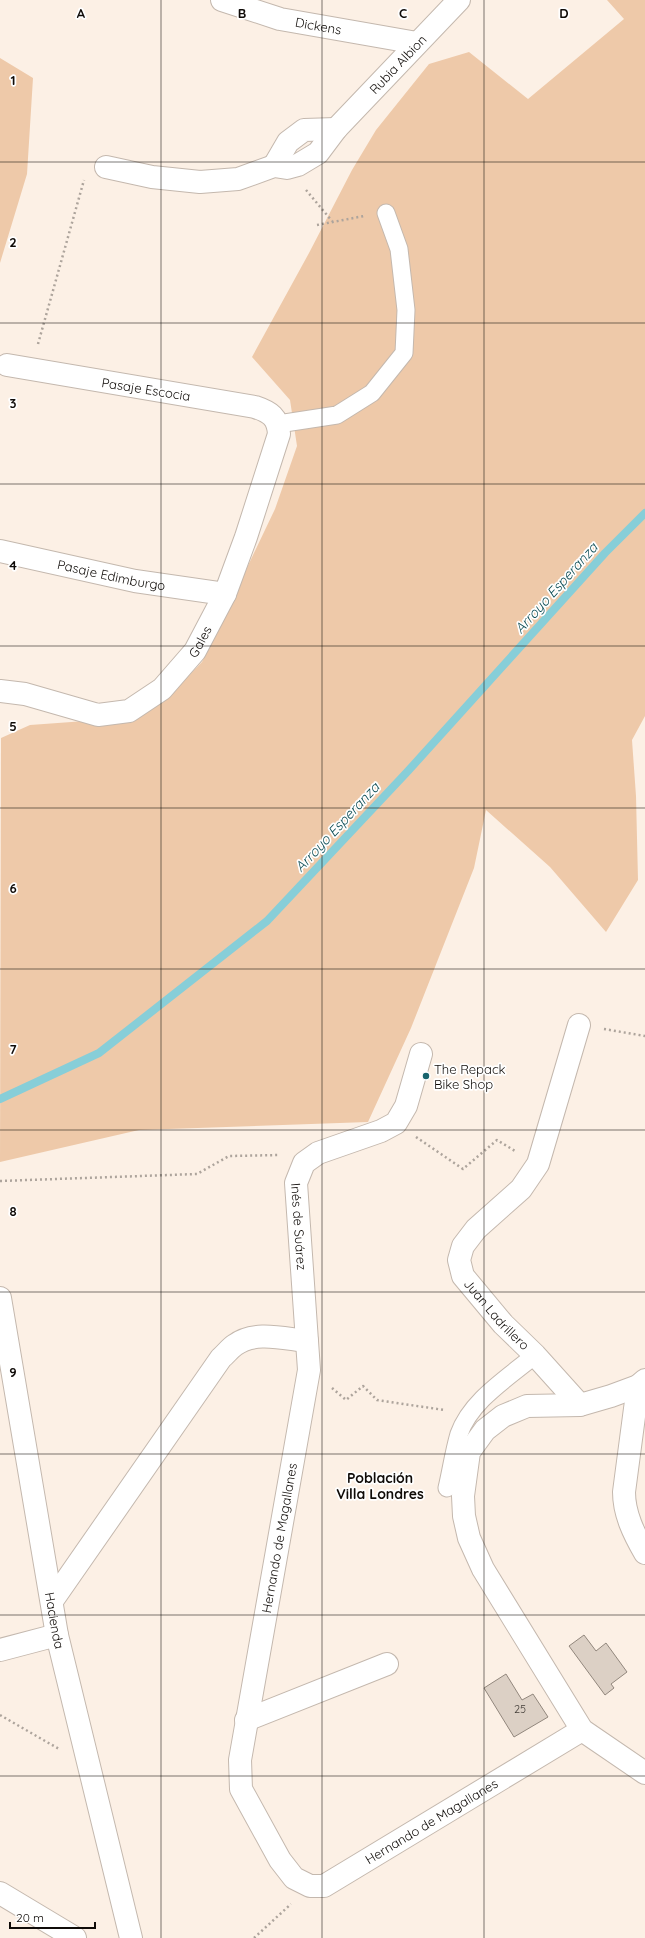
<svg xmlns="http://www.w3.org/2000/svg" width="645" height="1938" font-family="Quicksand,sans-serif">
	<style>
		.green { fill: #eec9a9 }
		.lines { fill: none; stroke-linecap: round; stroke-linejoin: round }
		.stream { stroke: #87ced8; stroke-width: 8 }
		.building { fill: #dcd0c5; stroke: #92877d }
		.lane-casing { stroke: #c4b8ae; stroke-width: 19 }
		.street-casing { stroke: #c4b8ae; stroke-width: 24 }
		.path { stroke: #ada49c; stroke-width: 2.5; stroke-dasharray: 2 3; stroke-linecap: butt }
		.lane { stroke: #fff; stroke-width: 17 }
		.street { stroke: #fff; stroke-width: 22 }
		.grid { fill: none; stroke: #0f0b08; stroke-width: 1; stroke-opacity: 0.55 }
		.poi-dot { fill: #17646d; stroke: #fff; stroke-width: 1.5 }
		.labels { text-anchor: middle; stroke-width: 3.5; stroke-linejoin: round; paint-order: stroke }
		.number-label { font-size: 11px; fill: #423c37 }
		.street-label { font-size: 13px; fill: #0f0b08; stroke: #fff }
		.poi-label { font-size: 13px; fill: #0f0b08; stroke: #fff; text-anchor: start }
		.water-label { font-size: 14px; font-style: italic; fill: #0d4d55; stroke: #fff }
		.neighbourhood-label { font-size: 14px; font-weight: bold; fill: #0f0b08; stroke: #fff }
		.grid-label { font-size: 13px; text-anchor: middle; font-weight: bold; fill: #0f0b08; stroke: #fff; stroke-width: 3.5; stroke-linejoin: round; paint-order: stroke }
	</style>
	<rect width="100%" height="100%" fill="#fcf0e5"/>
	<path class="green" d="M607,0H645V716L632,740L636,796L638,880L606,932L550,867L486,810L474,868L411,1028L368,1122L139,1130L0,1162L1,738L30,725L113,719L170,695L202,662L275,509L297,446L290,400L252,357L309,253L352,170L376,130L429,64L469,52L528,99L624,19Z
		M0,58L33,78L27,174L0,263Z"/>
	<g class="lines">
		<path class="stream" d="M0,1099L99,1053L267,921L408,771L605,553L645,513"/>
	</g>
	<path class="building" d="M584,1635L596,1651L606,1643L627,1672L611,1684L614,1688L605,1695L569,1646Z
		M506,1674L522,1700L533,1694L548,1717L514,1737L484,1688Z"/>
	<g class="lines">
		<g class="lane-casing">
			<path id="lane" d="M278,424L337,415L372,393L404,353L406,310L399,249L386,213
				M447,1488C451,1471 454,1451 459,1434C471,1400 508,1378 535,1355"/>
		</g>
		<g class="street-casing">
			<g id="street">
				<path id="s1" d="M222,0L280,19L417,43"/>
				<path d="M274,166L288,142L304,130L336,129"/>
				<path id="s2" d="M106,167L152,177L200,182L238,179L274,166L287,168L298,165L318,153L336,129L459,0"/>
				<path id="s3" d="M0,551L135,581L225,594"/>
				<path id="s4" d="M0,691L25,694L98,715L129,711L162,689L195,651L225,594L246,537L279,434C278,417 270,412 255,407L7,365"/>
				<path id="s5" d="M579,1025L538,1164L521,1189L476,1229L463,1246L459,1260L463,1276L503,1324L535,1355L580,1405"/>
				<path id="s6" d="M421,1054L406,1106L396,1123L381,1131L318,1153L304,1163L296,1183L309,1370L240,1760L241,1789L280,1860L294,1878L310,1886H324L582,1730"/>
				<path id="s7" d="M0,1298L57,1635L131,1938"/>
				<path d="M645,1380L638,1386L611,1396L580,1405L527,1406L503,1416L485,1430L469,1452L463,1496L464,1516L469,1538L483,1569L582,1730L645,1773"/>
				<path d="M638,1386L624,1492C624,1514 634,1534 645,1553"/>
				<path d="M52,1601L221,1358C226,1354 230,1348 235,1345C255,1330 285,1339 307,1341"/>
				<path d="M0,1650L57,1635"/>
				<path d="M246,1720L387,1664"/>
				<path d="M0,1893L75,1938"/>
			</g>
		</g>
		<path class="path" d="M306,190L332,221
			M317,225L364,216
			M38,344L84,180
			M604,1029L645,1036
			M416,1137L463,1169L497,1140L515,1151
			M0,1181L197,1174L229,1156L280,1155
			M332,1388L346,1400L363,1386L377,1400L444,1410
			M0,1715L59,1749
			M254,1938L291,1904"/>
		<use href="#lane" class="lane"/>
		<use href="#street" class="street"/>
	</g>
	<path class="grid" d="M161,0V1938M322,0V1938M484,0V1938M0,162H645M0,323H645M0,484H645M0,646H645M0,808H645M0,969H645M0,1130H645M0,1292H645M0,1454H645M0,1615H645M0,1776H645"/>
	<circle class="poi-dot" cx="426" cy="1076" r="4"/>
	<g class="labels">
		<g class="number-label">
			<text x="520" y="1713">25</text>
		</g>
		<g class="street-label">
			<text dy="5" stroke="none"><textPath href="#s1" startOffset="100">Dickens</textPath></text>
			<text dy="5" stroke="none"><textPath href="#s2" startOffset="339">Rubia Albion</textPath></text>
			<text transform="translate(146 389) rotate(9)" y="5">Pasaje Escocia</text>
			<text dy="5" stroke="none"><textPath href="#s3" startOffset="114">Pasaje Edimburgo</textPath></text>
			<text dy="5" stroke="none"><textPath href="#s4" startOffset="233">Gales</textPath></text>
			<text dy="5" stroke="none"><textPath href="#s6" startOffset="240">Inés de Suárez</textPath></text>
			<text dy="5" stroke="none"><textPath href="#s5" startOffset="339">Juan Ladrillero</textPath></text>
			<text transform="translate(279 1538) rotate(-80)" y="5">Hernando de Magallanes</text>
			<text dy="5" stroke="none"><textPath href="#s7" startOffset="327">Hacienda</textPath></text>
			<text dy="5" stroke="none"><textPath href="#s6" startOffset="1070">Hernando de Magallanes</textPath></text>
		</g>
		<g class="poi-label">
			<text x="434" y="1074">The Repack<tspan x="434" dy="15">Bike Shop</tspan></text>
		</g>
		<g class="water-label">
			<text transform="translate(556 588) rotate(-48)" y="5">Arroyo Esperanza</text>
			<text transform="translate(337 827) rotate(-47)" y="5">Arroyo Esperanza</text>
		</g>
		<g class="neighbourhood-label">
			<text x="380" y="1483">Población<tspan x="380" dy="16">Villa Londres</tspan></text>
		</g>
	</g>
	<g class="grid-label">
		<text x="81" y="18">A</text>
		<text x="242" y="18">B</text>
		<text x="403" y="18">C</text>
		<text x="564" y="18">D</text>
		<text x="13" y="85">1</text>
		<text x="13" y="247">2</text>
		<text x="13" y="408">3</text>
		<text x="13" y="570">4</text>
		<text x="13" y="731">5</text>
		<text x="13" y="893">6</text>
		<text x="13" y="1054">7</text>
		<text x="13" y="1216">8</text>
		<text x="13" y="1377">9</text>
	</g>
	<path d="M10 1922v6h85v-6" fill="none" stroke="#0f0b08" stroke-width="2"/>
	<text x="16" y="1922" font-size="12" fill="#0f0b08" stroke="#ffffff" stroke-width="3" paint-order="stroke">20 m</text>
</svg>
